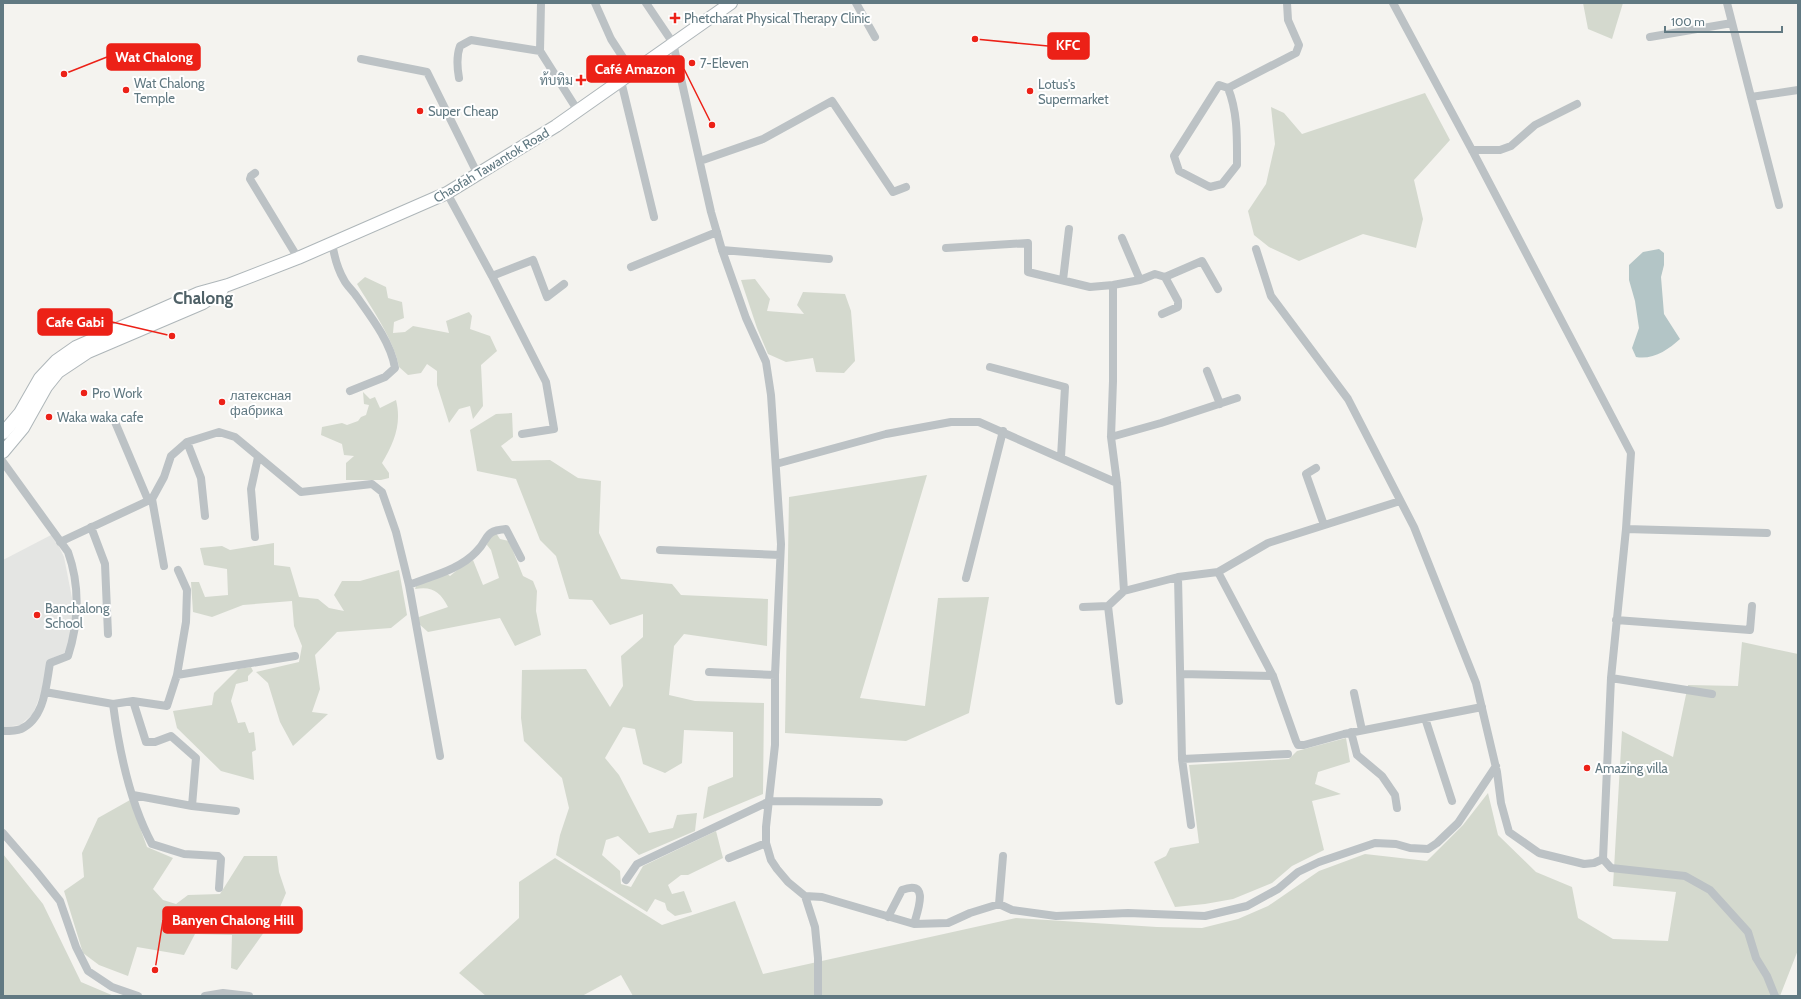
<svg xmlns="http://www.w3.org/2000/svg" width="1801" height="999" font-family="Cabin,Sarabun,sans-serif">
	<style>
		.built { fill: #e4e5e3 }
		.green { fill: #d4d9ce }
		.water { fill: #b3c5c6 }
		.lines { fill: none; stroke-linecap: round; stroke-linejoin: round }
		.secondary-casing { stroke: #aeb6b9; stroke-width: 14 }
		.street { stroke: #bcc2c5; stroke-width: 8 }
		.secondary { stroke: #fff; stroke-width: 12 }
		.poi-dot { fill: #ec2117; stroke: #fff; stroke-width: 1.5 }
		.labels { text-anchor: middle; stroke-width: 4; stroke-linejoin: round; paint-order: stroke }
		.poi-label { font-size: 13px; fill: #617982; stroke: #fff; text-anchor: start }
		.street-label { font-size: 13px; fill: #617982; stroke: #fff }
		.district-label { font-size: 17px; font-weight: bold; fill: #4f6167; stroke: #fff }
		.leader { fill: none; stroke: #ec2117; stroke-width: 1.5 }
		.callout-dot { fill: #ec2117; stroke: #fff; stroke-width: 1.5 }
		.callout { fill: #ec2117; stroke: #ec2117; stroke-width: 1.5 }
		.callout-label { font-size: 14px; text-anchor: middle; font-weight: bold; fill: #fff }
	</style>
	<rect width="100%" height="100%" fill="#f4f3ef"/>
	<path class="built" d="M53,534L64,557L72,598V633L66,652L48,660L41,693L33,714L20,725L3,727V560Z"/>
	<path class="green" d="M1583,3H1623L1612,39L1588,29Z
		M1425,93L1450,140L1414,180L1423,219L1416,248L1363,234L1299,261L1269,247L1254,235L1248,211L1266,184L1275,144L1271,107L1284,113L1302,134Z
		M365,277L386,287L388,298L402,302L404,318L394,322L393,333L405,332L413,326L449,333L446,321L469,312L472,316L470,329L490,336L497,351L481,365L483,406L473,419L470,406L459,409L449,423L437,385V371L427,364L421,373L408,375L399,367C395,342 371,307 357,284Z
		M755,279L770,299L767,311L804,314L797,305L803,292L845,294L851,311L855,361L844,373L816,372L813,358L786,362L768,354L757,328L741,280Z
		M363,392L370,399L375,397L380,408L396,400C402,424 394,443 382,463L389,473V478L381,480H346V463L354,456L344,455L342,444L321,435L322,427L342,423L347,425L358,421L361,417L366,415L369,405L364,404Z
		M512,413L513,437L501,446L512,461L550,460L578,478L601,481L599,533L621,579L672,584L681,595L768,599L767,646L684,634L674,646L669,695L695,701L764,703L763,794L703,819L708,787L733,777V732L684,730L682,763L665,773L643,764L635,729L623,727L605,758L619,775L649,833L673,828L677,815L697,813L695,831L639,855L618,836L606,840L602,855L620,871L621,884L631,887L643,866L716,831L723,858L688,875H681L668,885L672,894L684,891L692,912L675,916L667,910L665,903L655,899L647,912L556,855L560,835L569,808L562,778L524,741L521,718L522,670L586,669L610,707L623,686L621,656L643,637V614L610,625L592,600L569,599L556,556L540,540L516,479L477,471L470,430L496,414Z
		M927,475L860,698L925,706L938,598L989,597L969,713L906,741L785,733L789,497Z
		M496,533L500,539L509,541L523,576L533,581L537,591L536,611L541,635L515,646L500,618L428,632L419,624V617L448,607C440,592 433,586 415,589L416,586L446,573L450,576L461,567L473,560L483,585L499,578L491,550L487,545L488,539Z
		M274,543V565L290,567L299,597L318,599L329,608L344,611L334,595L342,581H360L399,570L407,615L391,628L337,632L315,655L320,689L312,712L328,714L293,746L280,722L268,683L256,672L299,662L302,646L294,626L292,601L243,605L212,617L193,612L191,582H199L205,597L228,595L227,569L204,565L200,548L222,546L230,550Z
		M1742,642L1798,654V950L1780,996H633L621,975L582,996H486L459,973L519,918V882L555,858L662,925L735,901L763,974L1016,918L1157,927L1202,928L1238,919L1268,906L1319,871L1365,854L1427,861L1463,825L1488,793L1498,835L1536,872L1572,887L1578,918L1613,939L1668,941L1676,892L1613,886L1622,731L1673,757L1688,685L1738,686Z
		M251,667L253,671L248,676V681L236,684L231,701L238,723L245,722L249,733L254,732L256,750L252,752L254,780L221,771L177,728L173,711L212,705L214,693L238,669Z
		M1346,738L1350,762L1318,772L1315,784L1341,794L1312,801L1324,850L1292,866L1272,883L1233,899L1205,904L1175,907L1154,862L1166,856L1170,848L1199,843L1189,765L1289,759L1297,751Z
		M130,800L147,847L173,858L153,889L163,900L176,904L188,895L220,894L244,856H277L279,872L286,893L277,914L237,970L231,968L232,935L195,934L184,955L137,947L128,976L99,965L83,953L64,891L84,877L82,853L98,818Z
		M3,854L43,904L81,982L114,996H3Z"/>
	<path class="water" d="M1659,249L1664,253V265L1661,277L1664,314L1680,339C1668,350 1653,360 1636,357L1632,348L1639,328L1635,301L1629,280V265L1643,252Z"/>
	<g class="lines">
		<g class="secondary-casing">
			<path id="secondary" d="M3,433L20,413L40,378L56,361L76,347L199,293L228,285L298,258L447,193L556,126L731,3
				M3,452L23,428L46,387L58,372L88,352L203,303L222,290"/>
		</g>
		<path class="street" d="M541,3L540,51L578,111
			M595,3L611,39L633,73
			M646,3L673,43L711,212L722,250L746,318L766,362L771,395L781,544L775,675V745L766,827V843L771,860L777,869L788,882L805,896L815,927L818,958V996
			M856,3L875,37
			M1727,3L1751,97L1798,90
			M1650,37L1732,23
			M361,59L427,72L478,175
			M459,78C457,67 456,57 460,46L471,40L540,51
			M621,81L654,217
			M1219,85L1228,88C1238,113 1237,139 1237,165L1222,184L1210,187L1179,171L1174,156Z
			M1228,88L1296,53L1299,45L1288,20L1287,3
			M1751,97L1779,205
			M1472,150H1500L1511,146L1535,125L1577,104
			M700,161L763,139L832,101L893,192L906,187
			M255,173L251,176L250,179L298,258
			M447,193L492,276L546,382L554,429L522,434
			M1122,238L1140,280
			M332,242C334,256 337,268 344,280C347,286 353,291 357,297C372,318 391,343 395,368L385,377L350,391
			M946,248L1028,243V272L1090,287L1113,285L1140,280L1155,274L1165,277L1202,261L1218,289
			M1256,249L1271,296L1348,399L1414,527L1476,683L1497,772L1501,803L1509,832L1539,853L1584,864L1594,863L1603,859L1611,678L1626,529L1631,453L1472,150L1393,3
			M722,250L829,259
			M631,267L717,232
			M492,276L533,260L547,297L564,284
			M1063,280L1069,229
			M1113,285V381L1111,437L1117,483L1124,591L1178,577L1182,759L1191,825
			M1162,314L1178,307V301L1165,277
			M990,367L1065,387L1061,457
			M1207,371L1220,404
			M115,422L148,500
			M1111,437L1161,423L1237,398
			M187,442L201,478L205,516
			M3,462L68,552C80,585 79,622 68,656L50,663C46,685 45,718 21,729C16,731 9,731 3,731
			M776,464L886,434L951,422H979L1117,483
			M1316,468L1306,474L1324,525
			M152,499L164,566
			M91,527L105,564L108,634
			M1626,529L1767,533
			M255,537L251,489L258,457
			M60,542L152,499L164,477L171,456L187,442L219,432L235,437L301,492L372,484L382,492L396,532L409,585L440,756
			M660,550L780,555
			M1218,572L1268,543L1400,501
			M1178,577L1218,572L1273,676L1296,741L1298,745H1304L1344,734L1482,707
			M966,578L1003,431
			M409,585C431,576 459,570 476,552C490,539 482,531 506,529L521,558
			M1083,607L1108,606
			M1616,620L1750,630L1752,606
			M709,672L775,675
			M1181,674L1273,676
			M177,675L295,656
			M1611,678L1712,694
			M45,692L113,704L133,701L167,706L177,675L186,622L187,590L178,570
			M1354,693L1362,730
			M133,701L146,742H155L171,736L196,758L192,806
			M1119,701L1108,606L1124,591
			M113,704C119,750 130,803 152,844L184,854L218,856L221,859L219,888
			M1425,718L1452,801
			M1351,732L1357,755L1382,776L1395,795L1397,808
			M1182,759L1288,754
			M133,795L192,806L236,811
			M3,833L36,871L60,901L76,947L88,971L112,987L138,996
			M729,858L766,843
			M1603,859L1611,868L1685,876L1710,890L1748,932L1756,958L1767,976L1775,996
			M626,880L637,864L770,801L879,802
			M805,896L822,897L914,924L948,923L970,913L999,904L1012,910L1056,916L1128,913L1205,916L1247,906L1278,889L1298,872L1319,862L1375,843L1396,844L1410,848L1428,849L1437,843L1458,823L1496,766
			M999,904L1003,856
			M888,917L902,890C930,879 918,910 914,924
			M205,996L223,993L249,996"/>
		<use href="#secondary" class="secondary"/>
	</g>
	<g class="poi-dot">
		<path d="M673 12h4v4h4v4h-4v4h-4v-4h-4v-4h4z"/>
		<circle cx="692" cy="63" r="4"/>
		<path d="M579 74h4v4h4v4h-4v4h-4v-4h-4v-4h4z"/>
		<circle cx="126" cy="90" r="4"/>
		<circle cx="1030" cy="91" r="4"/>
		<circle cx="420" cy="111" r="4"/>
		<circle cx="84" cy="393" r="4"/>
		<circle cx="222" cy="402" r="4"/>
		<circle cx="49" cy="417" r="4"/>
		<circle cx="37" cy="615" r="4"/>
		<circle cx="1587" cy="768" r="4"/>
	</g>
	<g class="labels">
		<g class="poi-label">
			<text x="684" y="23">Phetcharat Physical Therapy Clinic</text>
			<text x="700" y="68">7-Eleven</text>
			<text x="573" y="85" text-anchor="end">ท้บทิม</text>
			<text x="134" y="88">Wat Chalong<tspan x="134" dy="15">Temple</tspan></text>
			<text x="1038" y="89">Lotus's<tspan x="1038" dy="15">Supermarket</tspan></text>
			<text x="428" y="116">Super Cheap</text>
			<text x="92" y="398">Pro Work</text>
			<text x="230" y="400">латексная<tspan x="230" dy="15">фабрика</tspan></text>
			<text x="57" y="422">Waka waka cafe</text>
			<text x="45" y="613">Banchalong<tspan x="45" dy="15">School</tspan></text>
			<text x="1595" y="773">Amazing villa</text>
		</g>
		<g class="street-label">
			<text transform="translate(491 165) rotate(-31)" y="5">Chaofah Tawantok Road</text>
		</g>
		<g class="district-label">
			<text x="203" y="304">Chalong</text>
		</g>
	</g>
	<path class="leader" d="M975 39L1048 46M64 74L107 57M712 125L684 69M172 336L112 322M155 970L163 920"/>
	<g class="callout-dot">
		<circle cx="975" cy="39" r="4"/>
		<circle cx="64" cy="74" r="4"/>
		<circle cx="712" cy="125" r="4"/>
		<circle cx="172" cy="336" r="4"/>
		<circle cx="155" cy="970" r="4"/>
	</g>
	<g class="callout">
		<rect x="1048" y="33" width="41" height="26" rx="4"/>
		<rect x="107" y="44" width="93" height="26" rx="4"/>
		<rect x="587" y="56" width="97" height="26" rx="4"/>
		<rect x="38" y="309" width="74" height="26" rx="4"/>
		<rect x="163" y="907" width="139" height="26" rx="4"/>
	</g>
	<g class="callout-label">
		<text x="1068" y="50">KFC</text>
		<text x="154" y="62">Wat Chalong</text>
		<text x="635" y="74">Café Amazon</text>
		<text x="75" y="327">Cafe Gabi</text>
		<text x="233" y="925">Banyen Chalong Hill</text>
	</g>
	<rect width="1801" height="999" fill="none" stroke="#617982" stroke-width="8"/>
	<path d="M1665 26v6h117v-6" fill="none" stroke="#617982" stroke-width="2"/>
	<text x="1671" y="26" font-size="12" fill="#617982" stroke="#ffffff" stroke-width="3" paint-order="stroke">100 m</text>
</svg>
